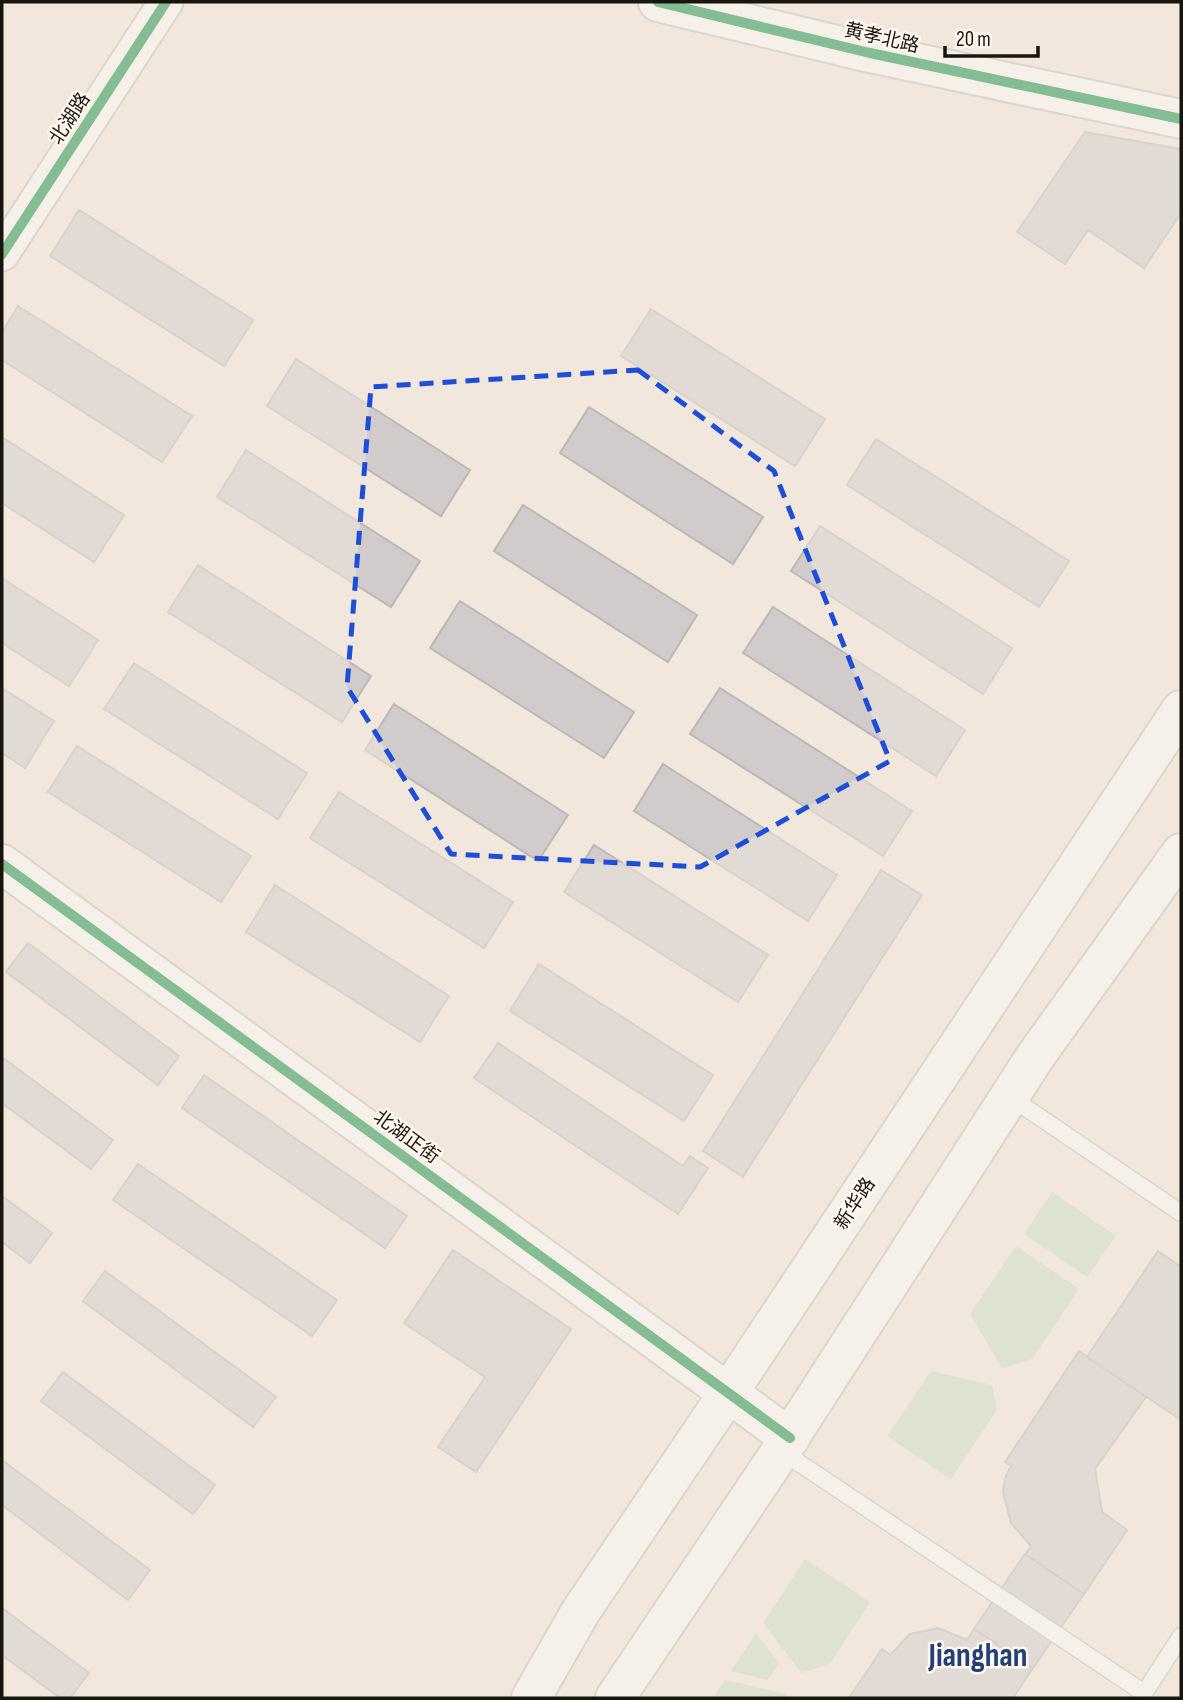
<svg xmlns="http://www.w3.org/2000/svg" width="1183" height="1700" font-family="'Sofia Sans Condensed','Noto Sans SC',sans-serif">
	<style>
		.green { fill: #c7dcc1 }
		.building { fill: #d1cbcb; stroke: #bdb8b7; stroke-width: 2 }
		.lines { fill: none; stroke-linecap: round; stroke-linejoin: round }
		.service-casing { stroke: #c7bfb7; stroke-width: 19 }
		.minor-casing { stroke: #c7bfb7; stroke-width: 37 }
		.tertiary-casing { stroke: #c7bfb7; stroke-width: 42 }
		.primary-casing { stroke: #c7bfb7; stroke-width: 42 }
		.service { stroke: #fdfbfa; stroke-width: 16 }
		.minor { stroke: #fdfbfa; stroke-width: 33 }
		.tertiary { stroke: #fdfbfa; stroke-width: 38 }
		.primary { stroke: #fdfbfa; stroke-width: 38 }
		.cycleway-casing { stroke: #fef6ef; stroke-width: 15 }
		.cycleway { stroke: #00873e; stroke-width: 10 }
		.marked { fill: none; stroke: #1d4ed8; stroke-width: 5; stroke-dasharray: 14 9; stroke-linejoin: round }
		.labels { text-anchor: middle; stroke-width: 5; stroke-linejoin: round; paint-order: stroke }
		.street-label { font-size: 19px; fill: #1a140e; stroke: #fef6ef }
		.town-label { font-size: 33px; font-weight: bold; fill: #214076; stroke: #fef6ef }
	</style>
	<rect width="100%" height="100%" fill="#f1e7dc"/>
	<path class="green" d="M1052,1192L1116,1236L1087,1277L1024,1234Z
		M1016,1246L1079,1289L1032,1359L1002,1368L970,1314Z
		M931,1371L992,1385L997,1410L951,1479L887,1436Z
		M805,1559L870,1602L830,1664L801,1673L763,1623Z
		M756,1633L779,1663L768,1680L731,1671Z
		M725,1680L787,1694L788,1698H713Z"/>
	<path class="building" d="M1085,132L1181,149V213L1144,268L1088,230L1065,264L1017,232Z
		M79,210L253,320L224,366L50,256Z
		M18,306L192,416L162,462L2,360V332Z
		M651,309L825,419L795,466L621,356Z
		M296,359L470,470L441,516L267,406Z
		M589,407L763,517L733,564L560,453Z
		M2,437L124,515L94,562L2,503Z
		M876,439L1069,561L1039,607L847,485Z
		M246,450L420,561L391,607L217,497Z
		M523,505L697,615L668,662L494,551Z
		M820,526L1012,648L983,694L791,571Z
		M198,565L371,676L342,722L168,612Z
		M2,578L98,640L69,686L2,643Z
		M460,601L634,712L604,758L430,648Z
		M773,607L965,730L936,776L743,653Z
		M134,663L307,773L278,819L104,709Z
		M2,688L54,721L25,768L2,753Z
		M720,688L912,811L883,856L690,734Z
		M394,704L568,815L538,861L365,750Z
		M77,746L251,856L221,902L48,792Z
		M663,764L837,875L808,921L634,811Z
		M339,792L513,902L484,948L310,838Z
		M594,845L768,955L738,1002L564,892Z
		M881,870L922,895L743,1177L703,1151Z
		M275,885L449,996L420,1042L246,932Z
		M28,943L179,1056L158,1085L6,972Z
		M539,964L713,1075L684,1121L510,1011Z
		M498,1043L683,1166L690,1156L708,1168L678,1214L474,1078Z
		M2,1057L113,1140L91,1169L2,1103Z
		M204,1075L407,1216L385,1248L182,1108Z
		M138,1164L337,1300L312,1336L113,1200Z
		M2,1196L52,1233L30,1263L2,1242Z
		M453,1250L571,1329L476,1472L438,1447L485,1377L404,1323Z
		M1158,1251L1181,1267V1420L1087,1357Z
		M105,1271L276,1397L253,1427L83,1301Z
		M1079,1351L1146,1397L1095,1469L1102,1512L1127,1530L1084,1594L1025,1554L1031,1546L1011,1523L1003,1492L1005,1478L1011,1466L1005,1462Z
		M63,1372L215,1485L193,1514L41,1401Z
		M2,1460L150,1570L128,1600L2,1505Z
		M1025,1554L1084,1594L1033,1668L974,1629Z
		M2,1608L89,1673L70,1698H60L2,1655Z
		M938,1628L967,1640L974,1629L1033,1668L1013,1698H849L882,1649L890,1655L910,1634Z"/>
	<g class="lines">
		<g class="service-casing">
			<path id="service" d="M1010,1097L1181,1213
				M781,1451L1144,1693
				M1141,1698L1181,1636"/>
		</g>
		<g class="minor-casing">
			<path id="minor" d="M2,254L166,2"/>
		</g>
		<g class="tertiary-casing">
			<path id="tertiary" d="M658,2L870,53L1181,119
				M2,864L790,1438"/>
		</g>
		<g class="primary-casing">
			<path id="primary" d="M531,1698L581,1611L729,1392L1181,710
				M615,1698L781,1451L1035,1057L1181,853"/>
		</g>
		<use href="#service" class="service"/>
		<use href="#minor" class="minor"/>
		<use href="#tertiary" class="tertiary"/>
		<use href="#primary" class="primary"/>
		<g class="cycleway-casing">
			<path id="cycleway" d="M658,2L870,53L1181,119
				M2,254L166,2
				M2,864L790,1438"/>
		</g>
		<use href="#cycleway" class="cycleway"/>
	</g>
	<path d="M0 0H1183V1700H0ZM638,370L774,471L890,761L700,867L451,854L347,687L371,387Z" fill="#f1e7dc" fill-opacity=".55" fill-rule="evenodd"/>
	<path class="marked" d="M638,370L774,471L890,761L700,867L451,854L347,687L371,387Z"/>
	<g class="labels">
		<g class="street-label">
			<text transform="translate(882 37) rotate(13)" y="7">黄孝北路</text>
			<text transform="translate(69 118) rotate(-57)" y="7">北湖路</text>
			<text transform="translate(407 1136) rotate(36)" y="7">北湖正街</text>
			<text transform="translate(854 1203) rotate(-57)" y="7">新华路</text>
		</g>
		<g class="town-label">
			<text x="978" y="1666">Jianghan</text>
		</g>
	</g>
	<rect width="1183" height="1700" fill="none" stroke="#1a140e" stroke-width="7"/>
	<path d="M945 46v10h93v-10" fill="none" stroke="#1a140e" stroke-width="3.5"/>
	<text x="956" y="46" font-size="21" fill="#1a140e" stroke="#fef6ef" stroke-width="5" paint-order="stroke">20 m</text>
</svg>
